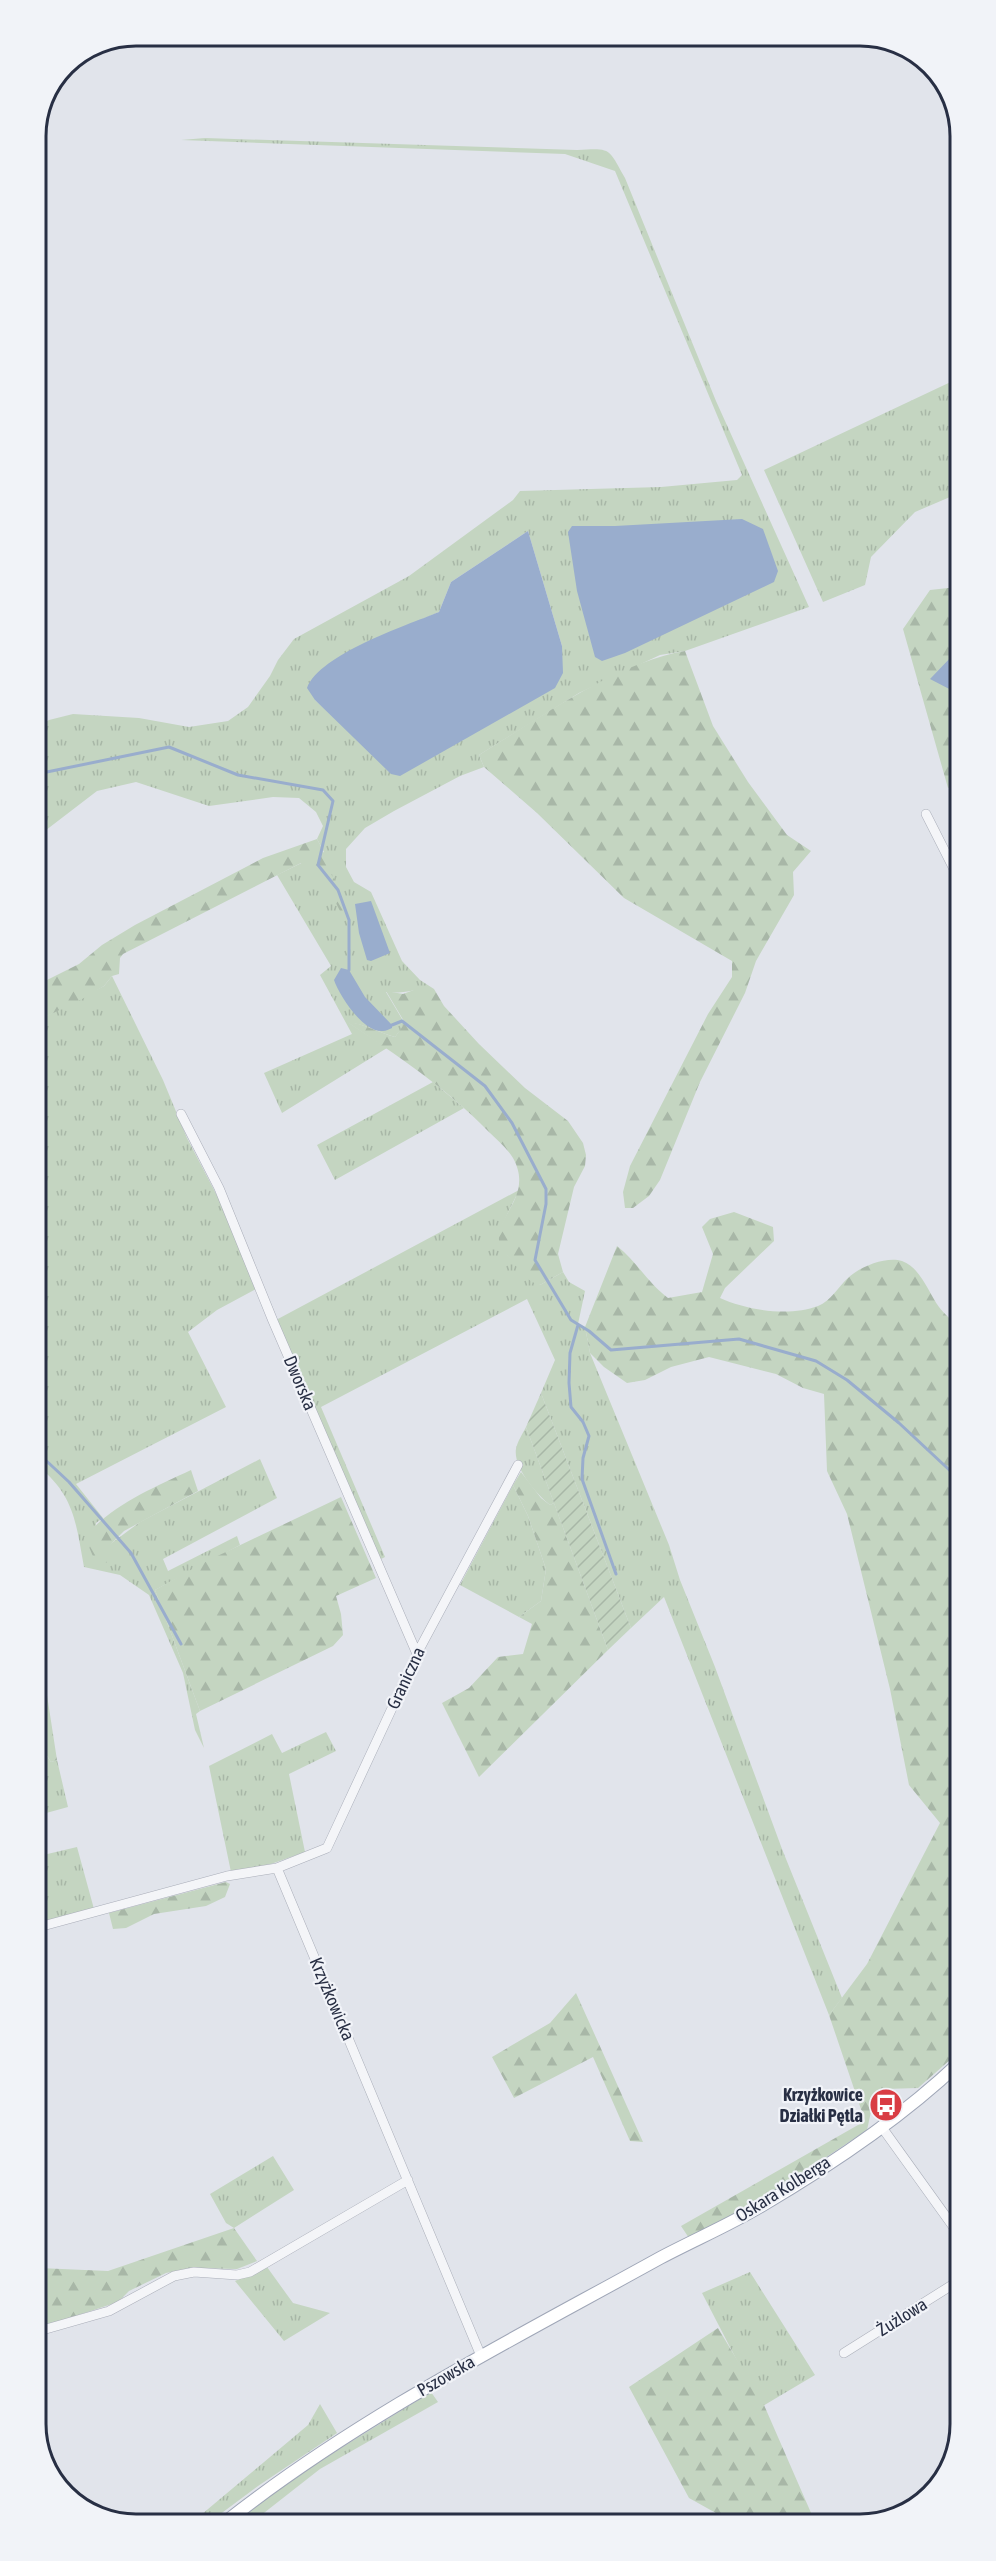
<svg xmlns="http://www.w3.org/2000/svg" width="996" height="2561" font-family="'Asap Condensed',sans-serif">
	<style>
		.grass { fill: url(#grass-tufts); fill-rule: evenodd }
		.forest { fill: url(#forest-firs) }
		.garden { fill: url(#garden-furrows) }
		.water { fill: #99adcd }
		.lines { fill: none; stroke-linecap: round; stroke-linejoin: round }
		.stream { stroke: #99adcd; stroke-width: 3 }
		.minor-casing { stroke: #aaaeb9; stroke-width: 10 }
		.major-casing { stroke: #9fa6b7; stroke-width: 14 }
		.minor { stroke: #f4f5f8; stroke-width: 9 }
		.major { stroke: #fff; stroke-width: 12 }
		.labels { text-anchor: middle; stroke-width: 4.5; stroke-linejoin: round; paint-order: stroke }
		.street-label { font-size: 18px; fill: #282f44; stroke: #f1f3f8 }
		.poi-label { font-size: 18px; font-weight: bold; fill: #282f44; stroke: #f1f3f8; text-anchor: end }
		.rim { fill: none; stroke: #282f44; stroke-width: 3 }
	</style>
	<defs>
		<pattern id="grass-tufts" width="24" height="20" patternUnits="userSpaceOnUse" patternTransform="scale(1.5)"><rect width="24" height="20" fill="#c4d5c1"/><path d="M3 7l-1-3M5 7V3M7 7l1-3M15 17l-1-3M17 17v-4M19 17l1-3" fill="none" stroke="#a8b7a7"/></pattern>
		<pattern id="forest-firs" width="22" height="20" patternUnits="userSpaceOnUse" patternTransform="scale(1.5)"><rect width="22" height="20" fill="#c4d5c1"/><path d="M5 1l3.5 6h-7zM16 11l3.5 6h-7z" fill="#a8b7a7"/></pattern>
		<pattern id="garden-furrows" width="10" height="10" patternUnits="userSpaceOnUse" patternTransform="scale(1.5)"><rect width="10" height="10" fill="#c4d5c1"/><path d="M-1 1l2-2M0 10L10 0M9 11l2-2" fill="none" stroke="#a8b7a7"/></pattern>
	</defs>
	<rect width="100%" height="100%" fill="#e1e4eb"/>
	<path class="grass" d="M205,138L577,150C612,148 608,148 625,178L716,401L809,607L685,651L660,655L579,693L479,755L484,767L460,776L394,811L365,828L346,849V867L354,882L371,892L402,961L420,980L434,989C415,988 406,994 386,992L405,1024L395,1037C380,1033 364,1023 349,1023L387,1048L282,1113L264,1073L352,1034L320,975L331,966L277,875L324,852L317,839L323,826L316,812L299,798L273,797L209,806L136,782L97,791L37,837V727L49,720L73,714L139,718L189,727L228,721L248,707L270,676L278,660L294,639L409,576L513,500L520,491L661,487L737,480L742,475L615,171L565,154L181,140ZM528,531L562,646L340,722L315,700L402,628L439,612L451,582Z
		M957,379V494L915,512L871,557L865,585L823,602L764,470Z
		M112,976L163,1080L187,1138L225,1211L256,1289L217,1310L188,1332L226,1407L76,1484L103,1518L96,1523L93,1557L140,1522L260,1459L277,1498L163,1559L168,1571L237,1536L240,1545L155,1590L200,1711L196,1714L204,1748L195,1730L183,1673L149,1595L120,1575L84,1567C76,1524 75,1496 38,1466L37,1021L104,986Z
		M433,1082L464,1108L335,1180L317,1145Z
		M519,1190L502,1225L507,1255L540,1285L563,1272L569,1282L585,1291L578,1324L585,1327L590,1353L669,1545L680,1580L715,1667L782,1849L842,1998L829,2015L664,1597L631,1628L541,1393L555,1360L527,1299L321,1407L385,1557L379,1560L276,1320Z
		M526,1427L554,1503L550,1505C536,1494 513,1467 516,1449C517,1442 523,1433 526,1427Z
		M513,1485L528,1516L546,1569L541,1601L519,1617L460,1585Z
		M38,1726L47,1756L51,1762L57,1760L68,1807L39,1815Z
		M326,1732L336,1751L289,1774L305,1852L271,1864L231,1872L209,1766L272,1734L282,1753Z
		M77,1847L94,1909L39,1923V1856Z
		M273,2156L294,2190L234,2228L226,2223L210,2194Z
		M267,2267L293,2303L330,2313L284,2341L235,2281Z
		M750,2272L815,2375L761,2407L702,2293Z
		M431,2392L438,2402L320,2469L250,2524H228L272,2491Z
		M320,2404L337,2433L258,2486L207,2524L189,2525L308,2425Z"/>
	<path class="forest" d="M957,587V783L948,788L903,629L930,590Z
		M685,651L713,726L748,782L787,835L811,851L793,872L794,895L756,961L745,993L700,1082L660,1180L649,1196L633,1208H625L623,1192L630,1166L708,1014L732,977V961L624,898L537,813L484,767L479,755C538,719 617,662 685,651Z
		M317,839C325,852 324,861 330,872C337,886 350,894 348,912L340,911L329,889L310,879L301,863L123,954L120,958L119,974L112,976L104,986L86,997L37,1021V985L79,964L102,945L135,925L263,858Z
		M419,988L434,989L444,1006L479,1044L525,1088L568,1121L583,1143L586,1155L585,1166L574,1187L558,1254L563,1272L540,1285C528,1282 525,1275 516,1266C511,1259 503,1253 500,1244C491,1219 535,1197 513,1158C507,1148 496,1139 488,1131C446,1088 397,1055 347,1022C364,1023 379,1033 395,1037L405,1023L386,991L403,994Z
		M734,1212L773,1227L774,1241L725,1288L720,1298C746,1310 789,1317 818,1306C831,1301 838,1287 848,1278C859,1267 886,1256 902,1261C921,1268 928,1292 939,1307C944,1314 952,1320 958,1326L959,2052L918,2088L885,2089L874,2098L867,2130L760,2201L689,2238L681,2226L865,2121L829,2015L867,1964L940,1823L909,1785L890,1689L847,1514L827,1471L824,1394L803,1388L776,1374L709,1357L671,1367L645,1380L627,1383L604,1367L590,1353L585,1327L617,1246C637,1262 648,1283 668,1298L702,1292L713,1254L702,1227L710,1219Z
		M191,1470L198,1491L124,1531L108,1547L111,1556L108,1562L97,1565C92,1555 90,1547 84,1538C111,1505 153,1488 191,1470Z
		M521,1472L541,1498L550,1505L554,1503L608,1650L479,1777L442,1703L469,1688L498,1657L523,1654L532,1624L519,1617L541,1601L546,1569L528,1516L513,1485Z
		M341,1497L376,1578L336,1596L341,1614L343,1635L333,1646L200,1711L155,1590L205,1562Z
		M43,1669L57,1760L51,1762C33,1737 38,1699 38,1670Z
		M226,1882L230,1884L225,1897L206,1906L154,1914L126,1928L113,1929L109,1913Z
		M576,1993L643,2142L630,2141L593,2057L514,2098L492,2057L550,2023Z
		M234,2228L257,2261L237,2269L191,2268L166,2273L129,2291L118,2302L39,2328V2268L108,2271Z
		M718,2328L764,2405L815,2522H723V2517L689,2498L629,2387Z"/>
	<path class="garden" d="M541,1393L631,1628L608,1650L526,1427Z"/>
	<path class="water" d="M742,519L763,529L778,571L774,582L625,653L602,661L595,657L577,591L568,532L572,526H615Z
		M528,531L562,646L563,673L555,688L400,776L391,774L315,700L307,688C320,654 405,626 439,612L451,582Z
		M953,655L957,665V693L930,679Z
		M371,901L390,953L371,961L367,960L359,933L355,904Z
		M341,968L349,970L365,997L392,1025V1028C389,1029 386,1031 383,1031C363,1033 339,995 334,980Z"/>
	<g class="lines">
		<path class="stream" d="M37,774L169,747L238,775L323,790L333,801L318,865L338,890L349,920V970
			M392,1025L402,1021L485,1086L512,1123L546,1189V1204L535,1260L571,1320L589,1331L611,1350L739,1339L816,1361L847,1380L899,1423L959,1479
			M578,1325L570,1353L569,1383L571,1407L583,1422L589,1436L583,1458L582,1479L616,1574
			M38,1453L69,1482L131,1553L181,1644"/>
		<g class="minor-casing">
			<path id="minor" d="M926,814L958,877
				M181,1114L219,1188L273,1321L417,1654
				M277,1868L327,1848L420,1648L518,1465
				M39,1927L227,1876L277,1868L481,2356
				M881,2126L960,2236
				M39,2331L109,2311L174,2276L194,2272L237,2275L250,2272L408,2180
				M844,2353L960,2280"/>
		</g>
		<g class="major-casing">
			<path id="major" d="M223,2524C358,2417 510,2341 660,2258C694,2240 729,2225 761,2206C831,2165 901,2118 959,2063"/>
		</g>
		<use href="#minor" class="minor"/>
		<use href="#major" class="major"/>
	</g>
	<defs>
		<g id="bus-disc" transform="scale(1.725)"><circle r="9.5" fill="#d93d44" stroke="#f1f3f8"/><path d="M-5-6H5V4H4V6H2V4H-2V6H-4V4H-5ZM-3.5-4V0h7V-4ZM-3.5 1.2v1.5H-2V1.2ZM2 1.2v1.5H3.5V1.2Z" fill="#fff"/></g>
	</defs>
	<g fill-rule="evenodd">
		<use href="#bus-disc" x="886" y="2105"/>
	</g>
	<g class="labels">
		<g class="street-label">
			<text transform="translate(300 1383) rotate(67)" y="6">Dworska</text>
			<text transform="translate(406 1678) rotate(-65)" y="6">Graniczna</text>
			<text transform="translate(332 1999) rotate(67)" y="6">Krzyżkowicka</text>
			<text transform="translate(783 2189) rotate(-32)" y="6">Oskara Kolberga</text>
			<text transform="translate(902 2317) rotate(-32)" y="6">Żużlowa</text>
			<text transform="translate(446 2376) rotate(-30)" y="6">Pszowska</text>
		</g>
		<g class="poi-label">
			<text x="863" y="2101">Krzyżkowice<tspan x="863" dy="21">Działki Pętla</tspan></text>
		</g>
	</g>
	<path d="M0 0H996V2561H0ZM136 46H860A90 90 0 0 1 950 136V2424A90 90 0 0 1 860 2514H136A90 90 0 0 1 46 2424V136A90 90 0 0 1 136 46Z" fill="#f1f3f8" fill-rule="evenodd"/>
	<path class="rim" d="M136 46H860A90 90 0 0 1 950 136V2424A90 90 0 0 1 860 2514H136A90 90 0 0 1 46 2424V136A90 90 0 0 1 136 46Z"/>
</svg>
